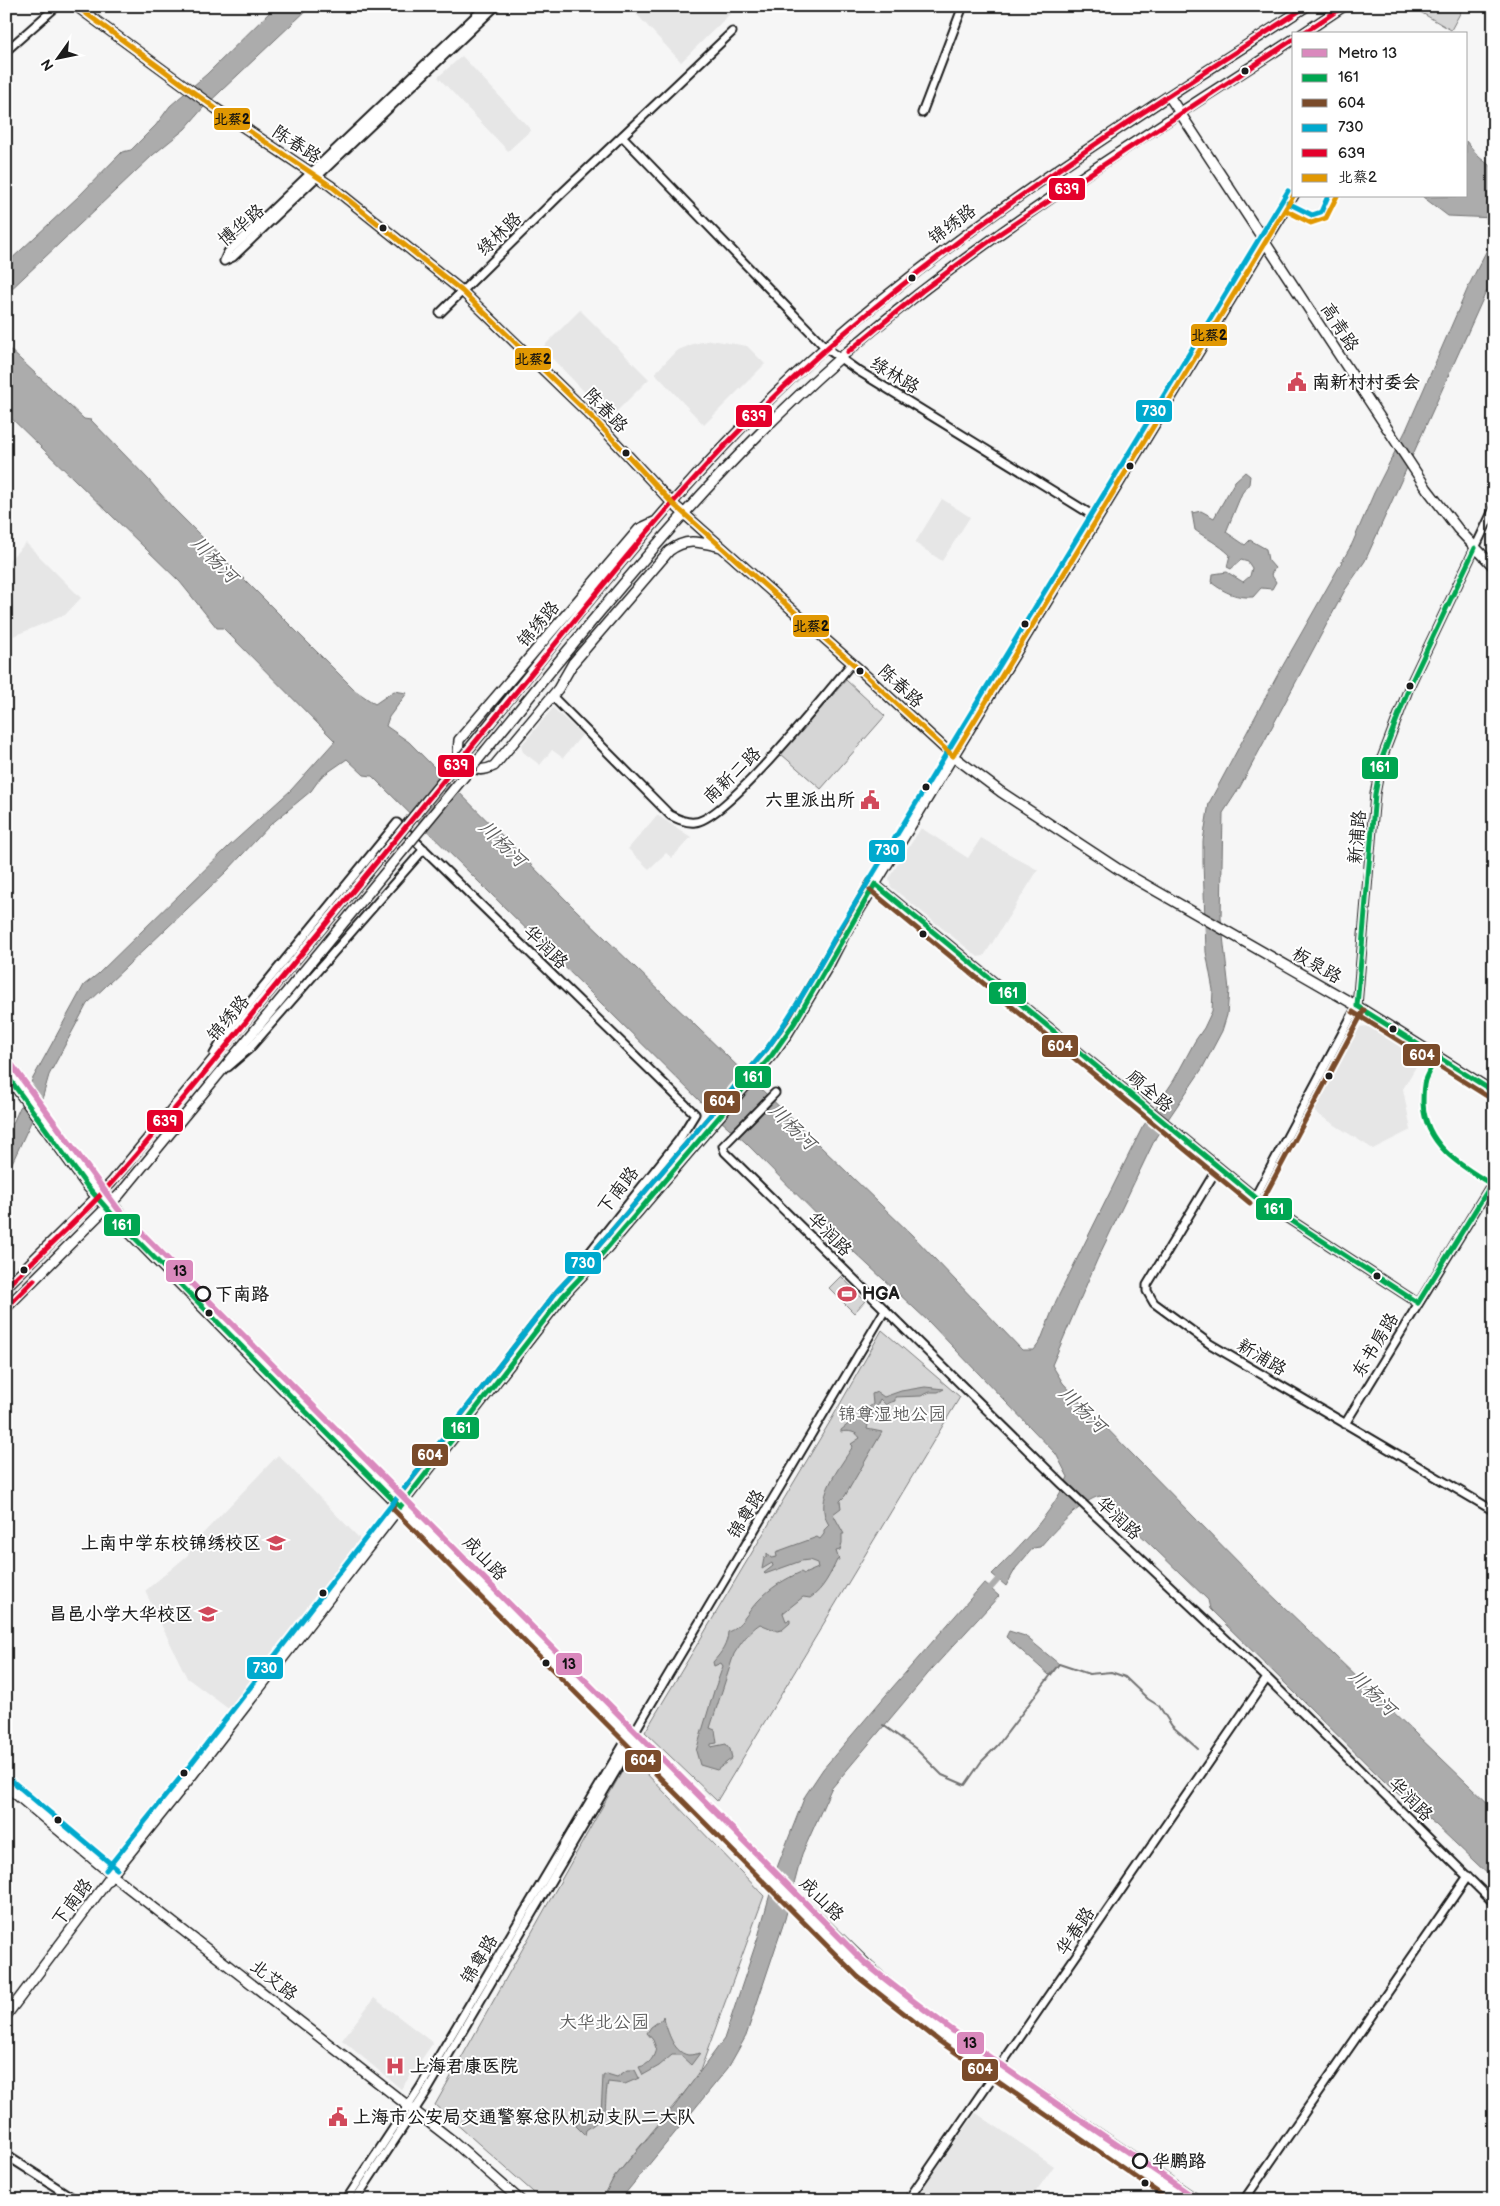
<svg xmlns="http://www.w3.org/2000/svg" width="1500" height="2206" font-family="'Balsamiq Sans','LXGW WenKai TC',sans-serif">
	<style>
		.built { fill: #e6e6e6 }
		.green { fill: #d6d6d6; stroke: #797979 }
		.water { fill: #acacac; stroke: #727272 }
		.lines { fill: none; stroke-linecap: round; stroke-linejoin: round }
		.stream { stroke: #727272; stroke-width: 2 }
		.canal { stroke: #acacac; stroke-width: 6 }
		.street-casing { stroke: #1c1c1c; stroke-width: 11 }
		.secondary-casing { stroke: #1c1c1c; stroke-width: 12 }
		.street { stroke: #fff; stroke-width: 7 }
		.secondary { stroke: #fff; stroke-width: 9 }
		.secondary-bridge-casing { stroke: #1c1c1c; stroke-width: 12; stroke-linecap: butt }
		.secondary-bridge { stroke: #fff; stroke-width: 9 }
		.bus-1-casing { stroke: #fff; stroke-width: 9 }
		.bus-2-casing { stroke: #fff; stroke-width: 9 }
		.bus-3-casing { stroke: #fff; stroke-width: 9 }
		.bus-4-casing { stroke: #fff; stroke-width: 9 }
		.bus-5-casing { stroke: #fff; stroke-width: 9 }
		.bus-1 { stroke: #00a651; stroke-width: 5 }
		.bus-2 { stroke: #7a4b2a; stroke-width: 5 }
		.bus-3 { stroke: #00a9ce; stroke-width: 5 }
		.bus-4 { stroke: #e4002b; stroke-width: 5 }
		.bus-5 { stroke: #e19803; stroke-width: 5 }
		.metro-1-casing { stroke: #fff; stroke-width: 10 }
		.metro-1 { stroke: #da89bd; stroke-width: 6 }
		.bus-dot { fill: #1c1c1c; stroke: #fff; stroke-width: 2 }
		.stop-dot { fill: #fff; stroke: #1c1c1c; stroke-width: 2.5 }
		.labels { text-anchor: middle; stroke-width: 4; stroke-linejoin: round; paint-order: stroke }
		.street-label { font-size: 18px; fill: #1c1c1c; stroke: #fff }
		.poi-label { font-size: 18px; font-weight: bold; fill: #1c1c1c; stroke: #fff; text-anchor: start }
		.stop-label { font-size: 18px; font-weight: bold; fill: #1c1c1c; stroke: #fff; text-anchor: start }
		.park-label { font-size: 18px; fill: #5d5d5d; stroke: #fff }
		.water-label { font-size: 19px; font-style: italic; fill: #5d5d5d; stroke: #fff }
		.line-badge { stroke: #fff; stroke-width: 2 }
		.badge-label { font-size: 14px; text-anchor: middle; font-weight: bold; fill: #fff }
		.pale-badge-label { font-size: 14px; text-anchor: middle; font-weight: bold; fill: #111 }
	</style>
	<rect width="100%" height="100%" fill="#f6f6f6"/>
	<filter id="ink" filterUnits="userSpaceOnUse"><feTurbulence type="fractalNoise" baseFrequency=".02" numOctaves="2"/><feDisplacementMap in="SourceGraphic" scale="10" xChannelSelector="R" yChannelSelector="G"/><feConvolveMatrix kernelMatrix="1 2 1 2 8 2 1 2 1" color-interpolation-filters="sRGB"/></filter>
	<g filter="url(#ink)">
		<path class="built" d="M629,6H721L731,13L681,62Z
			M462,56L531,130L508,151L438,77Z
			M580,310L649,379L610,418L542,348Z
			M711,340L747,346L765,364L704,425L655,373L676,351L693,344Z
			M942,499L970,517L942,561L915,543Z
			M26,543L81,598L65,615L6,639V563Z
			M553,708L582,735L563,758L552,750L540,765L523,752L521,746Z
			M657,815L691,837L672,858L666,853L649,869L628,849Z
			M921,828L968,858L981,838L1038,870L984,956L978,957L891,887L889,878Z
			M1371,1026L1421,1058L1403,1089L1411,1130L1373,1149L1308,1108L1357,1027Z
			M278,1455L361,1540L230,1710L187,1678L145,1591L188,1555L191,1546Z
			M374,1998L433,2043L401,2089L342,2040Z
			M976,2113L1054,2166L1030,2200H914Z"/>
		<path class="green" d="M1410,6H1464L1451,30Z
			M846,680L885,716L821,789L781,754Z
			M841,1276L865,1301L854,1313L829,1288Z
			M882,1330L960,1397L717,1801L645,1732L831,1420Z
			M632,1765L645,1772L764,1896L698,2076L613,2179L603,2200H542L435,2105L624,1768Z"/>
		<path class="water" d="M276,6H311L203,108L185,129L153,155L6,294V264L79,196L122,152L131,150L156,125L170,106L207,74Z
			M1466,141L1479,157L1494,169V218L1448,216L1423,197L1466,196Z
			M1494,231V288L1486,292L1365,561L1345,590L1240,787L1223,813L1221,918L1229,990L1227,1015L1222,1031L1202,1069L1156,1137L1097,1260L1052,1365L1063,1383L1077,1398L1255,1579L1494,1809V1880L1436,1825L1390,1787L1210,1609L1208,1600L1100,1496C1083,1499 1052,1533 1040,1547L1033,1548L1016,1568L1006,1586L992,1574C1020,1546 1052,1514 1068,1477L1056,1454L929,1322L853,1251L745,1142L713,1114L372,776L364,775L347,759L321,777L311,791L270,825L227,871L87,1004L49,1075L43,1096L6,1176V1139L32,1080L84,985L98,974L228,847L291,790L335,741L223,628H217L180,582L6,413V346L84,419L91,420L149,480L172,507L356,691L375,704L394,691L407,693L389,717L386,726L409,742L575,909L912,1235L1022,1350H1034L1040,1342L1056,1301L1142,1128L1174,1080L1195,1041L1204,1028L1212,1011L1213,990L1206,952L1203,862V841L1209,803L1277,676L1352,544L1374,493L1406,430L1470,283L1491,242Z
			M1245,472L1250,476L1249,484L1242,493L1226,532L1245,545L1250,540L1266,549L1268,560L1275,568L1271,574L1276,582L1272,589L1261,588L1253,597C1237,598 1225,593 1212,583L1213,574L1227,572L1243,582L1250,576L1252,568L1248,562L1241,560L1231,569L1227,567L1230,555C1219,544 1207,539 1195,530L1192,513L1201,511L1214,518L1235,481Z
			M925,1387L944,1389L938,1392H930L921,1396L895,1397V1401L888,1403L886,1405L880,1399L872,1416L864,1422L868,1425L867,1429L882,1432L845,1496L840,1501L841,1508L833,1514L844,1534H842V1543L840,1550L836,1551L839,1560H837C831,1573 823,1590 810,1598L803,1597L783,1613L786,1621L790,1620V1623L782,1630L777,1631L760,1624C749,1631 741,1643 734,1654L710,1728L715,1730L717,1743L711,1744V1747L726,1744L730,1749L732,1758L717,1770L700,1765L696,1751L714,1691L723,1666L721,1663L714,1666L713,1662C722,1652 727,1645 728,1632C740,1628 749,1610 758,1601C770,1588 785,1579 801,1572L804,1574L818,1568L817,1563L809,1560L801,1561L765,1574L764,1573L773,1566L772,1563L762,1569L764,1558L767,1557V1553L771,1558L777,1557L776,1552L817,1537L820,1539L824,1534V1530L829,1525C812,1499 840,1468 853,1446L851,1444L860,1438C857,1432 848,1430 841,1432V1430L873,1404L872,1394L877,1392L884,1397L901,1391Z
			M984,1583L999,1596L932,1669L831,1789L802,1854L785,1919L746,2036L728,2068L620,2200H602L613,2179L674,2107L724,2039L758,1937L778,1865L805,1796L823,1769L892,1688Z
			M1009,1631L1025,1636L1059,1664L1049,1675L1006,1637Z
			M663,2016C667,2028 672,2052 688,2055C692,2055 697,2054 700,2053L691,2065L680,2055H672L659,2066L643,2075L639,2067C649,2065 654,2058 656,2048L653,2040L647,2033L651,2027L662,2019Z
			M627,2070H635L639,2078L625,2084L608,2082C602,2111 613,2112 586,2130L585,2135L576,2126L577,2119L584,2123L601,2113L603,2076L607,2074L617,2077Z"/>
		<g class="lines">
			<path class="stream" d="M883,1725L915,1748L942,1775L965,1785L981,1762L998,1745L1059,1664L1089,1674L1111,1672L1125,1677L1148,1699L1159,1706L1172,1726L1198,1749"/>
			<path class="canal" d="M986,1593L1002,1575"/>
			<g class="street-casing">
				<path id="street" d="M6,51L57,6
					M922,113L963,6
					M622,136L826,348L857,370L1097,518
					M224,261L233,257L496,6
					M224,261L228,252L486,6
					M440,313L562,193L732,32
					M552,696L670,815C678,819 686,823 695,822C726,820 828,692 852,663
					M875,884L1255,1197L1418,1303
					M214,1054L230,1027L397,823L695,1114L679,1140L579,1266L572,1285
					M228,1067L250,1048L424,849
					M775,1093L723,1146L725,1152L1061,1483L1267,1678L1494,1903
					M1218,1167L1147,1285V1291L1154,1303L1210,1344L1494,1511
					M1255,1197L1357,1006L1375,794L1382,758L1410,685L1494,508
					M1345,1424L1494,1180
					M6,2155L76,2200
					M346,2200L420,2088L628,1737L634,1733L645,1714L885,1310
					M355,2200L427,2091L633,1742V1738
					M908,2200L1267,1678
					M1244,2200L1468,1876"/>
			</g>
			<g class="secondary-casing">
				<path id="secondary" d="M76,6L215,108L331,186L462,291L593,418L672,503L861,671L953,756L1001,792L1118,869L1357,1006L1494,1092
					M1302,34L1344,6
					M1169,96L1427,489L1458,529L1494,567
					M654,522L639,529L459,740L458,754C467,768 478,774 494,766L558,689L573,663L669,551C687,537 700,542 721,547
					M477,739C587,604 695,462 827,346C975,216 1143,113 1307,6
					M486,750C598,614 707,474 840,358C980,237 1139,140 1294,39
					M6,1059L93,1181L121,1214L774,1874L867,1965L906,1999L1000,2067L1197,2200
					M6,1074L87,1186L116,1219L310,1417L863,1971L943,2035L1183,2200
					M6,1287L111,1183L378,860
					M6,1308L120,1194L388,869
					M6,1786L112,1875L453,2141L520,2200
					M6,2016L112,1875L190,1778L563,1296L596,1261L772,1055L788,1033L829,965L845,934L1294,195"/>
			</g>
			<use href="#street" class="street"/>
			<use href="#secondary" class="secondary"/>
			<g class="secondary-bridge-casing">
				<path id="secondary-bridge" d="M378,860L477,739
					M388,869L486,750"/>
			</g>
			<use href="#secondary-bridge" class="secondary-bridge"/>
			<g class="bus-1-casing">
				<path id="bus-1" d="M875,884L1255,1197L1418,1303
					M1357,1006L1375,794L1382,758L1410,685L1475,548
					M1357,1006L1494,1092
					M1437,1056C1433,1064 1428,1072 1425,1080C1423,1087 1423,1095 1423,1103C1425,1144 1459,1165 1491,1184
					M6,1074L87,1186L116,1219L400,1507L563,1296L596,1261L772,1055L795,1022L875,884
					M1418,1303L1494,1180"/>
			</g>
			<g class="bus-2-casing">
				<path id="bus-2" d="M869,880L789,1018L766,1050L590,1256L557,1291L394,1502L393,1509L858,1977L939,2041L1169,2200
					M870,890L1250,1203
					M1353,1012L1490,1098
					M1262,1201L1364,1010"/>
			</g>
			<g class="bus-3-casing">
				<path id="bus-3" d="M1288,203L1312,215L1321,212L1328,196
					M11,1780L117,1869
					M106,1870L184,1773L557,1291L590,1256L766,1050C794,1012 817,972 839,930L1288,191"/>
			</g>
			<g class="bus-4-casing">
				<path id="bus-4" d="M1302,34L1344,6
					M848,352L922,291L999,234L1294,39
					M6,1287C39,1255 74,1224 105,1190C163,1126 216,1058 271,991C353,892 435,792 517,691C593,598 666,503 752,418C916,255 1113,131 1307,6
					M6,1308L34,1280"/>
			</g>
			<g class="bus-5-casing">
				<path id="bus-5" d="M76,6L215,108L331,186L462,291L593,418L672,503L861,671L953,756
					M1285,210L1311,223L1326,218L1337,196
					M953,756L1294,195"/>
			</g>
			<use href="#bus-1" class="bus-1"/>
			<use href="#bus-2" class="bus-2"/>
			<use href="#bus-3" class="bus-3"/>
			<use href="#bus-4" class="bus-4"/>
			<use href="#bus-5" class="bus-5"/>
			<g class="metro-1-casing">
				<path id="metro-1" d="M6,1057L118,1209L864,1962C970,2049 1085,2122 1198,2200"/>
			</g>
			<use href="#metro-1" class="metro-1"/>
		</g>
	</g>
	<defs>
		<g id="civic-bare" transform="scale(1.5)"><path d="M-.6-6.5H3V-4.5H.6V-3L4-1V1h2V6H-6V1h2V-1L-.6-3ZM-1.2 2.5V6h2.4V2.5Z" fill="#d1495b" stroke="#fff" stroke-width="2.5" paint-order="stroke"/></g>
		<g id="stadium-bare" transform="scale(1.5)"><path d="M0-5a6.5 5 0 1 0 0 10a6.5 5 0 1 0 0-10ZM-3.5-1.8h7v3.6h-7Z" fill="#d1495b" stroke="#fff" stroke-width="2.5" paint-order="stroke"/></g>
		<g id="school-bare" transform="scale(1.5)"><path d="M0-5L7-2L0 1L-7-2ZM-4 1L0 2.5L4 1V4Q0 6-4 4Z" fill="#d1495b" stroke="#fff" stroke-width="2.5" paint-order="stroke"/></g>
		<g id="hospital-bare" transform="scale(1.5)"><path d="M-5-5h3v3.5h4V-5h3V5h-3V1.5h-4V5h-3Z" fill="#d1495b" stroke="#fff" stroke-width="2.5" paint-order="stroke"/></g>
	</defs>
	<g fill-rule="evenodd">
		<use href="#civic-bare" x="1297" y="382"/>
		<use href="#civic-bare" x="870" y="800"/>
		<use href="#stadium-bare" x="847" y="1294"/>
		<use href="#school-bare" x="276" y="1543"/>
		<use href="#school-bare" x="208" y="1614"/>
		<use href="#hospital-bare" x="395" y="2066"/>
		<use href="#civic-bare" x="338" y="2117"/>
	</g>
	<g class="bus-dot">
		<circle cx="1245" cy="71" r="4.5"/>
		<circle cx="383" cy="228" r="4.5"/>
		<circle cx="912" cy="278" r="4.5"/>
		<circle cx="626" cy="453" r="4.5"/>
		<circle cx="1130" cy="466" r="4.5"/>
		<circle cx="1025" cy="624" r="4.5"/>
		<circle cx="860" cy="671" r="4.5"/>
		<circle cx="1410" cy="686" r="4.5"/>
		<circle cx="926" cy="787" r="4.5"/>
		<circle cx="923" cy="934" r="4.5"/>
		<circle cx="1393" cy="1029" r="4.5"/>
		<circle cx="1329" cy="1076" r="4.5"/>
		<circle cx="24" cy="1270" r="4.5"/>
		<circle cx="1377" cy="1276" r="4.5"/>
		<circle cx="209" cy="1313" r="4.5"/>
		<circle cx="323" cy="1593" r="4.5"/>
		<circle cx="546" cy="1663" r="4.5"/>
		<circle cx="184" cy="1773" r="4.5"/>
		<circle cx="58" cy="1820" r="4.5"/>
		<circle cx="1145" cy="2183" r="4.5"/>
	</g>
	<g class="stop-dot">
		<circle cx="203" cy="1294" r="7"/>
		<circle cx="1140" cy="2161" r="7"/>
	</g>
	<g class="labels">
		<g class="street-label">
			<text transform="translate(297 144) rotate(33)" y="6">陈春路</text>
			<text transform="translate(952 224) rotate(-37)" y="6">锦绣路</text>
			<text transform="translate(241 225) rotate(-40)" y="6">博华路</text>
			<text transform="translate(499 234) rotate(-44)" y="6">绿林路</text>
			<text transform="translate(1340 327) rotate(57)" y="6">高青路</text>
			<text transform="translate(895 375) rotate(31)" y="6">绿林路</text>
			<text transform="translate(606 410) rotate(46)" y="6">陈春路</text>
			<text transform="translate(538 624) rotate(-50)" y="6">锦绣路</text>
			<text transform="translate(901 686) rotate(43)" y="6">陈春路</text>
			<text transform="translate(732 775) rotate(-44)" y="6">南新二路</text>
			<text transform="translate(1357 837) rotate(-85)" y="6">新浦路</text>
			<text transform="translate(546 947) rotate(44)" y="6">华润路</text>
			<text transform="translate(1317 965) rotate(30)" y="6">板泉路</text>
			<text transform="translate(228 1018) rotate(-50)" y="6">锦绣路</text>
			<text transform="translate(1150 1091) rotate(40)" y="6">顾全路</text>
			<text transform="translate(618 1190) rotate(-52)" y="6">下南路</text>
			<text transform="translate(830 1234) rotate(45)" y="6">华润路</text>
			<text transform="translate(1375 1345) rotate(-59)" y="6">东书房路</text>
			<text transform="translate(1262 1357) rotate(31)" y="6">新浦路</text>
			<text transform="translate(746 1514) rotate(-59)" y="6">锦尊路</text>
			<text transform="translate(1119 1518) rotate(43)" y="6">华润路</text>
			<text transform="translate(485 1558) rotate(46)" y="6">成山路</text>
			<text transform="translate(1411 1799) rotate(45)" y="6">华润路</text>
			<text transform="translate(822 1899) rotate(45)" y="6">成山路</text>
			<text transform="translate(72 1902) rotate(-53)" y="6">下南路</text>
			<text transform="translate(1075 1931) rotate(-56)" y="6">华春路</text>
			<text transform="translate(479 1959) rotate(-59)" y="6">锦尊路</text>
			<text transform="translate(274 1980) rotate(38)" y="6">北艾路</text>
		</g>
		<g class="poi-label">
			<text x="1312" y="388">南新村村委会</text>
			<text x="855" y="806" text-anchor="end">六里派出所</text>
			<text x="862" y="1300">HGA</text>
			<text x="261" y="1549" text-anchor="end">上南中学东校锦绣校区</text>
			<text x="193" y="1620" text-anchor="end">昌邑小学大华校区</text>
			<text x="410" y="2072">上海君康医院</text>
			<text x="353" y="2123">上海市公安局交通警察总队机动支队二大队</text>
		</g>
		<g class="stop-label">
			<text x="215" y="1300">下南路</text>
			<text x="1152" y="2167">华鹏路</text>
		</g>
		<g class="park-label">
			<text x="892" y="1420">锦尊湿地公园</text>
			<text x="604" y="2028">大华北公园</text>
		</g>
		<g class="water-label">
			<text transform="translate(215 559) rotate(45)" y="7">川杨河</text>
			<text transform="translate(503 843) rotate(44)" y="7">川杨河</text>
			<text transform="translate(793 1126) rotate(44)" y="7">川杨河</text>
			<text transform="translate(1083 1409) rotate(44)" y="7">川杨河</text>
			<text transform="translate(1373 1692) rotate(44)" y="7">川杨河</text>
		</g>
	</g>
	<g class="line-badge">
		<rect x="213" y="107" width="38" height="24" rx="5" fill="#e19803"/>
		<rect x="1048" y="177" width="38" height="24" rx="5" fill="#e4002b"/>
		<rect x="1190" y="323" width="38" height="24" rx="5" fill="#e19803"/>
		<rect x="514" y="347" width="38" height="24" rx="5" fill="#e19803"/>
		<rect x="1135" y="399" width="38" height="24" rx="5" fill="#00a9ce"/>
		<rect x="735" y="404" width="38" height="24" rx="5" fill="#e4002b"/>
		<rect x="792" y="614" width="38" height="24" rx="5" fill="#e19803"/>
		<rect x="437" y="754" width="38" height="24" rx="5" fill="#e4002b"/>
		<rect x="1361" y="756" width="38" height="24" rx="5" fill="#00a651"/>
		<rect x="868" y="839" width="38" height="24" rx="5" fill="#00a9ce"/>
		<rect x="988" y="981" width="39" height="24" rx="5" fill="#00a651"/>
		<rect x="1041" y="1034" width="38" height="24" rx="5" fill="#7a4b2a"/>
		<rect x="1402" y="1043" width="39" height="24" rx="5" fill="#7a4b2a"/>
		<rect x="734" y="1065" width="38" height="24" rx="5" fill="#00a651"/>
		<rect x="703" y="1090" width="38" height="24" rx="5" fill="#7a4b2a"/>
		<rect x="146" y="1109" width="38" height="24" rx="5" fill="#e4002b"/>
		<rect x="1255" y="1197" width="38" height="24" rx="5" fill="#00a651"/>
		<rect x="103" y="1213" width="38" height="24" rx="5" fill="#00a651"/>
		<rect x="564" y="1251" width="38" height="24" rx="5" fill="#00a9ce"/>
		<rect x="165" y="1259" width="29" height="24" rx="5" fill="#da89bd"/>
		<rect x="442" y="1416" width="38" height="24" rx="5" fill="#00a651"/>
		<rect x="411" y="1443" width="38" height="24" rx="5" fill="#7a4b2a"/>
		<rect x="555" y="1652" width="28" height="24" rx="5" fill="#da89bd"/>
		<rect x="246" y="1656" width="38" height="24" rx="5" fill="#00a9ce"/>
		<rect x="624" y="1749" width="38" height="24" rx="5" fill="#7a4b2a"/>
		<rect x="956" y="2031" width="29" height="24" rx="5" fill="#da89bd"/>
		<rect x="961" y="2058" width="38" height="24" rx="5" fill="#7a4b2a"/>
	</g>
	<g class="badge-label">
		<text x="1067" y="194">639</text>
		<text x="1154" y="416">730</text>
		<text x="754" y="421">639</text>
		<text x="456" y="770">639</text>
		<text x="1380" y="772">161</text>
		<text x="887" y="855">730</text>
		<text x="1008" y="998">161</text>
		<text x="1060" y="1051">604</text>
		<text x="1422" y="1060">604</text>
		<text x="753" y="1082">161</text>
		<text x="722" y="1106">604</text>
		<text x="165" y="1126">639</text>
		<text x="1274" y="1214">161</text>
		<text x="122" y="1230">161</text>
		<text x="583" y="1268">730</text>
		<text x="461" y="1433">161</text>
		<text x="430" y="1460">604</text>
		<text x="265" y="1673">730</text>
		<text x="643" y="1765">604</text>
		<text x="980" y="2074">604</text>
	</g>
	<g class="pale-badge-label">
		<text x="232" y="124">北蔡2</text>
		<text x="1209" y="340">北蔡2</text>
		<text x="533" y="364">北蔡2</text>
		<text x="811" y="631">北蔡2</text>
		<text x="180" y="1276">13</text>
		<text x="569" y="1669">13</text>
		<text x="970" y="2048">13</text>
	</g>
	<rect width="1500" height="2206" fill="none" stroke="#fff" stroke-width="25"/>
	<rect x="12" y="12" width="1475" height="2181" fill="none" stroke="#1c1c1c" stroke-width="2" filter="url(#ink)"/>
	<rect x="1292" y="32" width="175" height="165" fill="#ffffff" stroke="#a4a4a4"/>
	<rect x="1302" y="49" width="25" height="8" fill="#da89bd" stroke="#a4a4a4"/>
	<text x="1338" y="58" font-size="15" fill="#1c1c1c">Metro 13</text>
	<rect x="1302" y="74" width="25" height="8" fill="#00a651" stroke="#a4a4a4"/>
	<text x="1338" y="82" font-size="15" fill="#1c1c1c">161</text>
	<rect x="1302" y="99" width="25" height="8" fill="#7a4b2a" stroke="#a4a4a4"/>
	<text x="1338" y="108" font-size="15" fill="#1c1c1c">604</text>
	<rect x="1302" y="124" width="25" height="8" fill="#00a9ce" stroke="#a4a4a4"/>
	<text x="1338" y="132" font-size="15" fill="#1c1c1c">730</text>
	<rect x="1302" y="149" width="25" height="8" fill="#e4002b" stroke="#a4a4a4"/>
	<text x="1338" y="158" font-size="15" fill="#1c1c1c">639</text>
	<rect x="1302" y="174" width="25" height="8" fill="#e19803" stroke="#a4a4a4"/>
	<text x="1338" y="182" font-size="15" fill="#1c1c1c">北蔡2</text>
	<g transform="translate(58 58) rotate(237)" stroke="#ffffff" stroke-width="4" paint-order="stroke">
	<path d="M0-4L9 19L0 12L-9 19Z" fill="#1c1c1c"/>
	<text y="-8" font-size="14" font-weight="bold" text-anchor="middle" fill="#1c1c1c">N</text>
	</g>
</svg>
